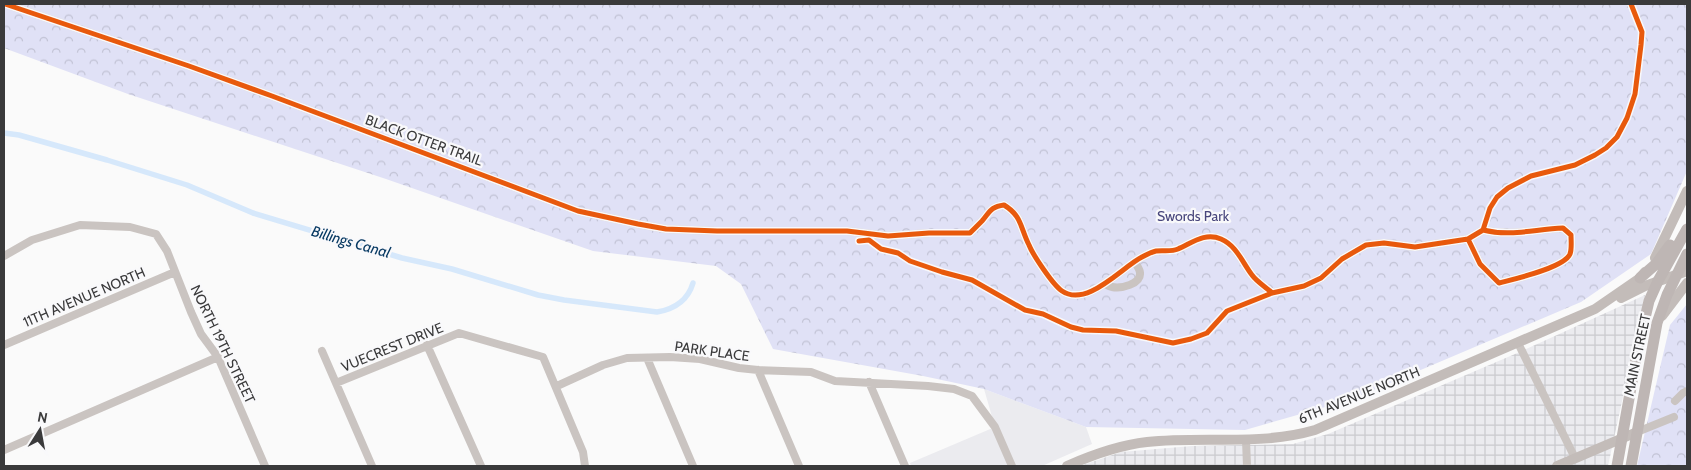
<svg xmlns="http://www.w3.org/2000/svg" width="1691" height="470" font-family="Cabin,sans-serif">
	<style>
		.built { fill: #ebebef }
		.industrial { fill: url(#industrial-grid) }
		.park { fill: url(#park-crowns) }
		.lines { fill: none; stroke-linecap: round; stroke-linejoin: round }
		.canal { stroke: #d6e8fb; stroke-width: 5.5 }
		.minor { stroke: #cac4c1; stroke-width: 8 }
		.major { stroke: #c3bcb9; stroke-width: 10 }
		.highway { stroke: #beb6b4; stroke-width: 11 }
		.cycleway-casing { stroke: #f9f9fb; stroke-width: 8 }
		.cycleway { stroke: #e8590c; stroke-width: 5 }
		.labels { text-anchor: middle; stroke-width: 4.5; stroke-linejoin: round; paint-order: stroke }
		.street-label { font-size: 14px; fill: #3a3a3b; stroke: #f9f9fb }
		.park-label { font-size: 14px; fill: #48467c; stroke: #f9f9fb }
		.water-label { font-size: 15px; font-style: italic; fill: #083a63; stroke: #f9f9fb }
	</style>
	<defs>
		<pattern id="industrial-grid" width="8" height="8" patternUnits="userSpaceOnUse" patternTransform="scale(1.25)"><rect width="8" height="8" fill="#ebebef"/><path d="M0 4h8M4 0v8" fill="none" stroke="#cacace"/></pattern>
		<pattern id="park-crowns" width="20" height="18" patternUnits="userSpaceOnUse" patternTransform="scale(1.25)"><rect width="20" height="18" fill="#e0e1f6"/><path d="M2 6a3 3 0 1 1 6 0M12 15a3 3 0 1 1 6 0" fill="none" stroke="#c1c2d4"/></pattern>
	</defs>
	<rect width="100%" height="100%" fill="#fafafa"/>
	<path class="built" d="M984,389L1086,427L1092,444L1042,466H911L910,463L995,427Z"/>
	<path class="industrial" d="M1645,295L1608,466H1080L1121,452L1192,446L1293,444L1328,434L1515,354Z"/>
	<path class="park" d="M4,4H1687V171L1651,254L1581,302L1350,400L1245,430L1086,427L984,389L923,376L773,349L741,284L716,266L593,251L386,179L128,94L4,48Z
		M1687,304V466H1637L1670,325Z"/>
	<g class="lines">
		<path class="canal" d="M4,133L19,135L107,160L187,185L253,213L402,258L452,269L538,295L564,300L657,312C675,309 688,300 693,283"/>
		<path class="minor" d="M5,4L189,66L272,96L578,211L638,224L666,229L717,231H847L888,236L929,233H970C974,229 978,225 982,221C990,212 990,207 1004,205C1022,216 1020,227 1029,245C1033,255 1053,285 1062,291C1087,308 1122,267 1142,257C1146,255 1151,252 1156,251C1163,250 1171,252 1178,249C1192,243 1205,232 1221,239C1237,246 1242,262 1252,275C1257,282 1266,287 1272,293L1304,286L1321,278L1342,259L1366,245L1384,243L1415,247L1468,239L1483,230C1511,237 1535,229 1563,228L1571,235C1571,241 1572,249 1570,254C1564,268 1514,279 1499,283L1480,264L1468,239
			M4,256L32,240L80,225L130,227L156,234L167,251L191,312L201,334L218,357L265,466
			M1105,284C1107,285 1110,287 1112,287C1121,289 1141,284 1140,273C1140,269 1136,265 1135,262
			M1518,343L1575,458
			M4,345L175,272
			M427,345L481,466
			M322,351L372,466
			M647,358L693,466
			M758,370L799,466
			M869,382L905,466
			M336,383L459,333L543,357L583,452L585,466
			M557,386L603,365L627,358L670,357L700,359L739,368L758,370L811,372L835,381L928,386L954,389L972,396L995,427L1012,466
			M1675,401L1683,393L1687,391
			M1637,432L1674,417
			M1246,440L1247,466
			M4,450L218,357"/>
		<path class="major" d="M1655,258L1687,191
			M1621,298L1645,286L1687,271
			M1662,316L1687,283
			M1067,466C1092,455 1119,445 1147,442C1204,436 1260,446 1315,430L1595,309L1640,278L1645,272
			M1557,466L1637,432"/>
		<path class="highway" d="M1640,278L1656,264L1670,245
			M1617,466L1638,348L1649,301L1658,281L1687,229
			M1631,466L1657,323L1667,295L1687,254"/>
		<g class="cycleway-casing">
			<path id="cycleway" d="M5,4L189,66L272,96L578,211L638,224L666,229L717,231H847L888,236L929,233H970C974,229 978,225 982,221C990,212 990,207 1004,205C1022,216 1020,227 1029,245C1033,255 1053,285 1062,291C1087,308 1122,267 1142,257C1146,255 1151,252 1156,251C1163,250 1171,252 1178,249C1192,243 1205,232 1221,239C1237,246 1242,262 1252,275C1257,282 1266,287 1272,293
				M1468,239L1480,264L1499,283C1514,279 1564,268 1570,254C1572,249 1571,241 1571,235L1563,228C1535,229 1511,237 1483,230
				M859,241L869,240L881,249L898,253L910,261L942,272L972,280L1025,310L1043,314L1071,327L1083,330L1116,331L1173,343L1191,339L1207,333L1227,311L1272,293L1304,286L1321,278L1342,259L1366,245L1384,243L1415,247L1468,239L1483,230L1490,208L1497,197L1508,188L1531,176L1575,165L1595,155L1606,148L1617,137L1627,118L1635,94L1641,45L1642,32L1631,4"/>
		</g>
		<use href="#cycleway" class="cycleway"/>
	</g>
	<g class="labels">
		<g class="street-label">
			<text transform="translate(424 140) rotate(20)" y="5">BLACK OTTER TRAIL</text>
			<text transform="translate(84 297) rotate(-23)" y="5">11TH AVENUE NORTH</text>
			<text transform="translate(223 344) rotate(64)" y="5">NORTH 19TH STREET</text>
			<text transform="translate(392 347) rotate(-22)" y="5">VUECREST DRIVE</text>
			<text transform="translate(712 351) rotate(8)" y="5">PARK PLACE</text>
			<text transform="translate(1637 355) rotate(-78)" y="5">MAIN STREET</text>
			<text transform="translate(1359 395) rotate(-22)" y="5">6TH AVENUE NORTH</text>
		</g>
		<g class="park-label">
			<text x="1193" y="221">Swords Park</text>
		</g>
		<g class="water-label">
			<text transform="translate(351 242) rotate(16)" y="5">Billings Canal</text>
		</g>
	</g>
	<rect width="1691" height="470" fill="none" stroke="#3a3a3b" stroke-width="10"/>
	<g transform="translate(40 430) rotate(11)" stroke="#f9f9fb" stroke-width="4" paint-order="stroke">
	<path d="M0-4L9 19L0 12L-9 19Z" fill="#3a3a3b"/>
	<text y="-8" font-size="14" font-weight="bold" text-anchor="middle" fill="#3a3a3b">N</text>
	</g>
</svg>
